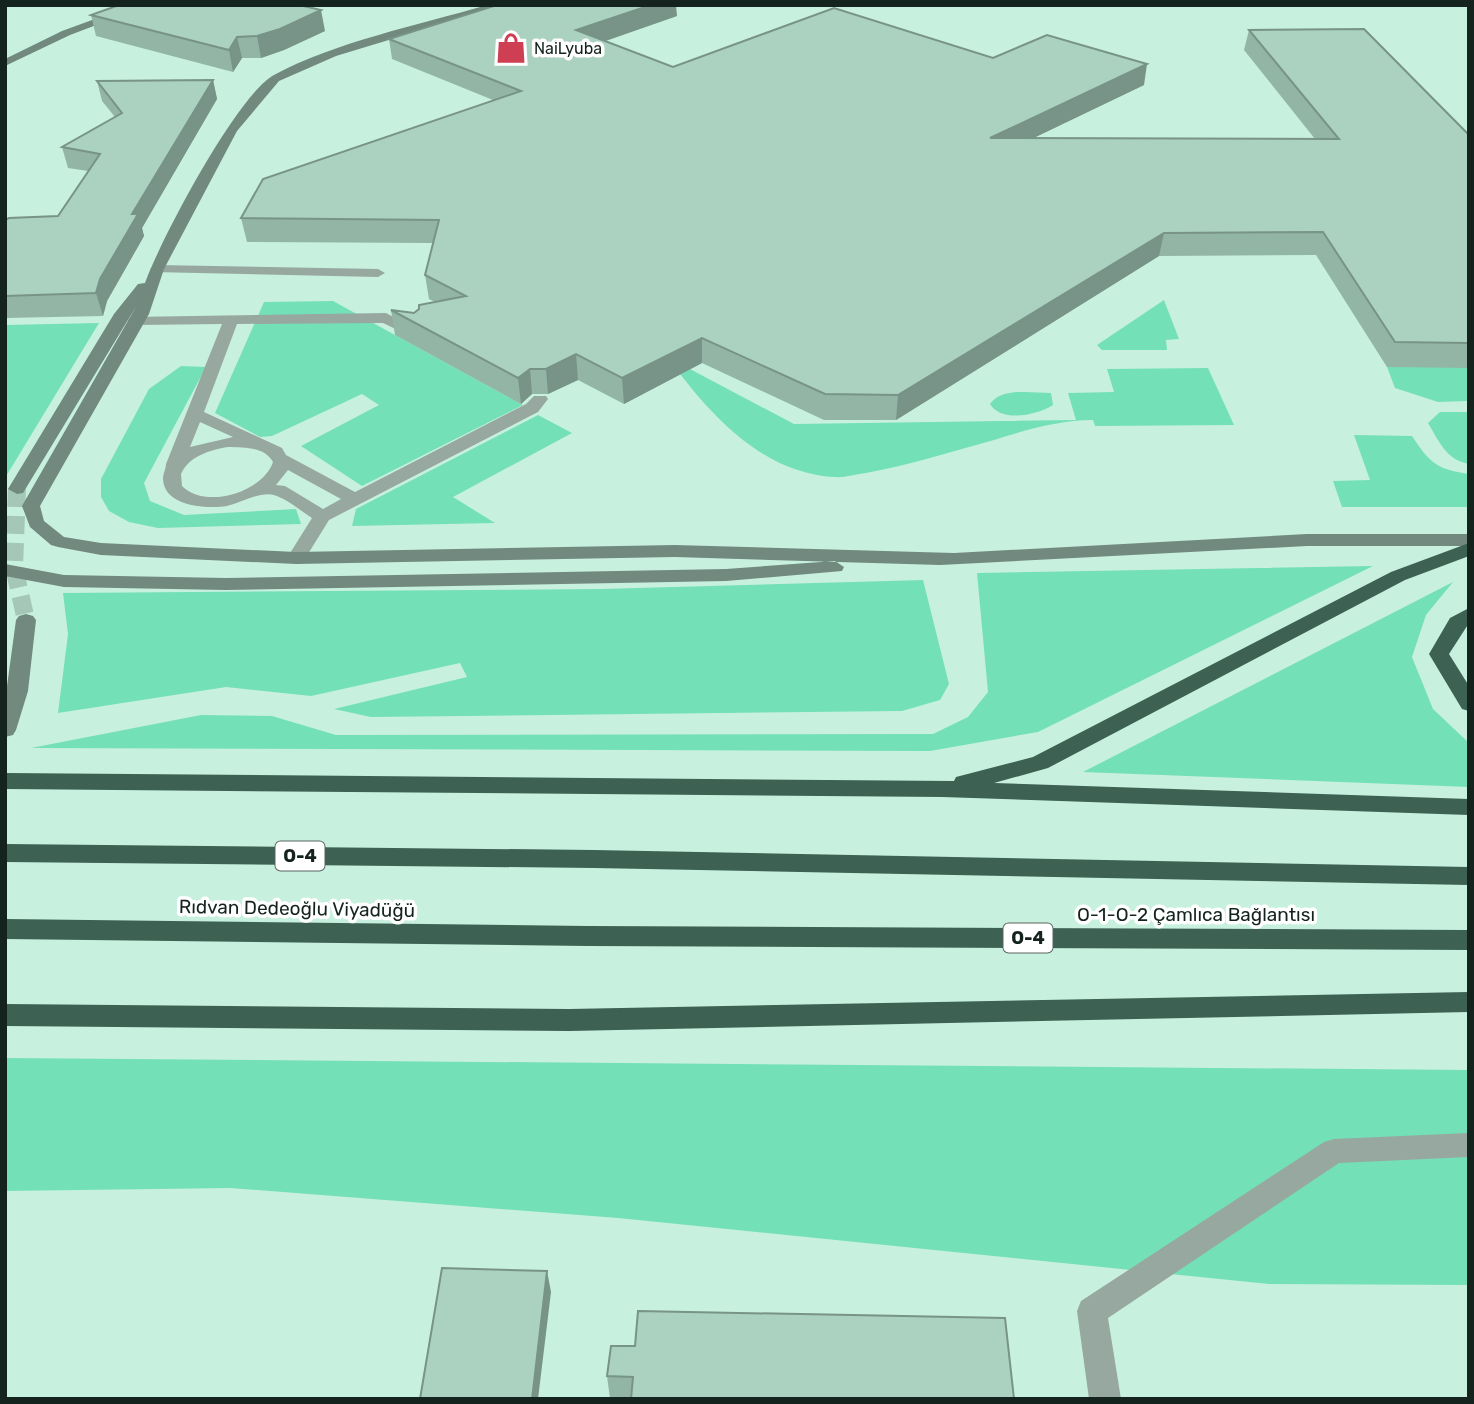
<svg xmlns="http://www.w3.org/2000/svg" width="1474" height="1404" font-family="Rubik,sans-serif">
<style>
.green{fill:#74e0b8}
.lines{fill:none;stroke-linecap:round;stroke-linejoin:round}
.secondary-tunnel{stroke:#a4c7b8;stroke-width:18;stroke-dasharray:18 9;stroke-linecap:butt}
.lane{fill:#97a8a0;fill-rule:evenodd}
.secondary{fill:#71897f;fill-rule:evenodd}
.highway{fill:#3d6153;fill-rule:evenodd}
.wall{fill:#93b5a6}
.shaded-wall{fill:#789387}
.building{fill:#abd2c1;stroke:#789387;stroke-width:2}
.labels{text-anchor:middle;stroke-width:7;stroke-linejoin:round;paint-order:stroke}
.far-poi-label{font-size:16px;fill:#14231d;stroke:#fff;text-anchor:start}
.shield{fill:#fff;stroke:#5a6561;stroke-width:2}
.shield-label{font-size:18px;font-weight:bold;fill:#14231d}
.street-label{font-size:19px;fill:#14231d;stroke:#fff}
</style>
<rect width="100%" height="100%" fill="#c8f0df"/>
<path class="green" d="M 1164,300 L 1179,339 L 1166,340 L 1167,350 L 1102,350 L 1097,345 Z
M 333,301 L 523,405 L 362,486 L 301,446 L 379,405 L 362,394 L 272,436 L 260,437 L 215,413 L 264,302 Z
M 99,323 L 5,478 L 5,325 Z
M 181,366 L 206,367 L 144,483 L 150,501 L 184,515 L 296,509 L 301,524 L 158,528 L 129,522 L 109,511 L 101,497 L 101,479 L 149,389 Z
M 1387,367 L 1469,367 L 1469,401 L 1438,402 L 1395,388 Z
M 688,368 L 794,424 L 1076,420 L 1068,393 L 1114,392 L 1107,369 L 1208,368 L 1234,425 L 1095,426 L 1093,420 C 1059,420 1026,430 994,440 C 951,452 909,465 866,473 C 856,474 844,478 834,477 C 766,473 716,421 677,370 Z
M 1051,393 L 1053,405 C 1038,415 1001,423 990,404 C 1002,387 1032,393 1051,393 Z
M 1440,412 L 1469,412 L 1469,464 C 1446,460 1439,441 1428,423 Z
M 538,415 L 572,433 L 453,497 L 495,523 L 352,526 L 356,509 Z
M 1354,435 L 1412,436 C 1430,463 1436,469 1469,474 L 1469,507 L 1342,507 L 1333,481 L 1370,480 Z
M 1373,566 L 1038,732 L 930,751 L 31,748 L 201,715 L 272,716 L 336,735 L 933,734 L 968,717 L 988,692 L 977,573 Z
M 923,580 L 949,684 L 940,700 L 902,711 L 371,717 L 334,709 L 467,677 L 460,663 L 311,696 L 226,687 L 58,713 L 68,634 L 63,593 L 601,589 Z
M 1453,582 L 1426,615 L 1412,657 L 1433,709 L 1469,743 L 1469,787 L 1083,772 Z
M 5,1058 L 1469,1070 L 1469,1285 L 1269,1284 L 618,1218 L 230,1188 L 5,1191 Z"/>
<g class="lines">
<path class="secondary-tunnel" d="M 17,489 L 14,567 L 26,620"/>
<path class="lane" d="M 157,265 L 378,269 L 385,273 L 378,277 L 152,272 L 150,269 Z
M 386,313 L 421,332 L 418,335 L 408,335 L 383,323 L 237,324 L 204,412 L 282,448 L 286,455 L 355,492 L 526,404 L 534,396 L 546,396 L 548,399 L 538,412 L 329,520 L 303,562 L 296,564 L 287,558 L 312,518 C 301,511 287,499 274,495 C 260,491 241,503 227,506 C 207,509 164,507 163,479 C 163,474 166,468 166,464 L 222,324 L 136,325 L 131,323 L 128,320 L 131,317 ZM 200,422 L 233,437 L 190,447 ZM 228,447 C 244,448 264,446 273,462 C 263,492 206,510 182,486 L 181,474 C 189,456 210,450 228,447 ZM 288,470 L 341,499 L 323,509 L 285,486 L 276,485 Z
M 1469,1133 L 1469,1157 L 1339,1163 L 1108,1318 L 1121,1399 L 1089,1399 L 1077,1311 L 1081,1301 L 1324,1142 L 1334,1139 Z"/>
<path class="secondary" d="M 133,5 L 149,5 L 70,35 L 5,66 L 5,59 L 62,31 Z
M 487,5 L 504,5 L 336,56 L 279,81 L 237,131 L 164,269 L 149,314 L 40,506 L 44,521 L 64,537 L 101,543 L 296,552 L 675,545 L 954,553 L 1307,534 L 1469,534 L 1469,546 L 1307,546 L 940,565 L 675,557 L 296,564 L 101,555 L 58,547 L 51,545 L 30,527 L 22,506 L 137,305 L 23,493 L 17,494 L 8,489 L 114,314 L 138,284 L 145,283 C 160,241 237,95 274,75 C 335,42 419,25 487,5 Z
M 835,561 L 844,567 L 842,571 L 726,581 L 226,590 L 64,587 L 5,576 L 5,564 L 64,575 L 226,578 L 726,569 Z
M 26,614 L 33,616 L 36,620 L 28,691 L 16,730 L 13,735 L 5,737 L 5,701 L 16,620 L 19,616 Z"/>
<path class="highway" d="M 1469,543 L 1469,556 L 1405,580 L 1048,768 L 994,783 L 1469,799 L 1469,815 L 942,797 L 5,789 L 5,773 L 954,781 L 956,777 L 1033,757 L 1391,572 Z
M 1469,608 L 1469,623 L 1449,654 L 1469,686 L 1469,711 L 1462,709 L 1429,654 L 1450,618 Z
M 5,844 L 594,850 L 1469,867 L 1469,885 L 594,868 L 5,862 Z
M 5,919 L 588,926 L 1469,930 L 1469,950 L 588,946 L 5,939 Z
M 1469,992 L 1469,1012 L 569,1031 L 5,1026 L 5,1004 L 569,1009 Z"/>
</g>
<path class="wall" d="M 91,15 L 325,31 L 284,50 L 261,58 L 242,58 L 233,72 L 96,36 Z
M 677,16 L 604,41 L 673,67 L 993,58 L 1144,85 L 1033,138 L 1315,139 L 1244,50 L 1249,30 L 1469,135 L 1469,368 L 1387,367 L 1316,255 L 1159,256 L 896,420 L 824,420 L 702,363 L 624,404 L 578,380 L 548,394 L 532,394 L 521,404 L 395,335 L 391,310 L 414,313 L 435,302 L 429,299 L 425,275 L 433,243 L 247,242 L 241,218 L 493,100 L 392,59 L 389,39 Z
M 213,80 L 217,99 L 142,228 L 144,236 L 107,301 L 103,316 L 5,318 L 5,220 L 58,216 L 88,171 L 68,168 L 62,147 L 115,117 L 102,101 L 97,81 Z
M 607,1376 L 1014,1399 L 610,1399 Z"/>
<path class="shaded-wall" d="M 651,5 L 676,5 L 677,16 L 577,51 L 576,30 Z
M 321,10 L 325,31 L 284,50 L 261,58 L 257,36 Z
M 237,37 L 242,58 L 233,72 L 229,50 Z
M 1147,64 L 1144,85 L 988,160 L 990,138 Z
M 213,80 L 217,99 L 142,228 L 144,236 L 107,301 L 103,316 L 96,293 L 100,279 L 132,214 Z
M 1164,233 L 1159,256 L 896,420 L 898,395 Z
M 702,338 L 702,363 L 624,404 L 622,378 Z
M 576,354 L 578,380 L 548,394 L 546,369 Z
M 530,369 L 532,394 L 521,404 L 518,378 Z
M 547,1271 L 551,1292 L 538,1399 L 532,1399 Z"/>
<path class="building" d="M 119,5 L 299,5 L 321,10 L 280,29 L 257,36 L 237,37 L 229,50 L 91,15 Z
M 497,5 L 651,5 L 576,30 L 673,67 L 834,8 L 993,58 L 1047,35 L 1147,64 L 990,138 L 1339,139 L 1249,30 L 1364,29 L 1469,135 L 1469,343 L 1395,342 L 1323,232 L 1164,233 L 898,395 L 825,394 L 702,338 L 622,378 L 576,354 L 546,369 L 530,369 L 518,378 L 391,310 L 414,313 L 419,309 L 419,305 L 466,296 L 425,275 L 439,220 L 241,218 L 263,179 L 521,91 L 389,39 Z
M 213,80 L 132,214 L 138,214 L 100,279 L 96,293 L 5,296 L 5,220 L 9,218 L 58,216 L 100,154 L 62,147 L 122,113 L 97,81 Z
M 442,1268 L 547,1271 L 532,1399 L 420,1399 Z
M 638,1311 L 1005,1318 L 1014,1399 L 631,1399 L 633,1377 L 607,1376 L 611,1346 L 635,1346 Z"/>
<defs>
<symbol id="shop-bare" viewBox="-9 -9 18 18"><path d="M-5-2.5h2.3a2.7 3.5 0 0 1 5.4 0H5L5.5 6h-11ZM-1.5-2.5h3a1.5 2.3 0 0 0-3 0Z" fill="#cf3f53" stroke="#fff" stroke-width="2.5" paint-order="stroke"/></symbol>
</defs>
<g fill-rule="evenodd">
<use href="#shop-bare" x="489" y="26" width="44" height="44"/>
</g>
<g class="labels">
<g class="far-poi-label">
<text x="534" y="54">NaiLyuba</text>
</g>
<g class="shield">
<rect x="275.5" y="841.5" width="49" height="29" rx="5"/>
<rect x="1003.5" y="923.5" width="49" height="29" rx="5"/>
</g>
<g class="shield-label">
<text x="300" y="862">O-4</text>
<text x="1028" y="944">O-4</text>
</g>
<g class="street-label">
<text transform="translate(297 908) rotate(1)" y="7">Rıdvan Dedeoğlu Viyadüğü</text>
<text x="1196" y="921">O-1-O-2 Çamlıca Bağlantısı</text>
</g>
</g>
<rect width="1474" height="1404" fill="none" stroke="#14231d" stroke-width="14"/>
</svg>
